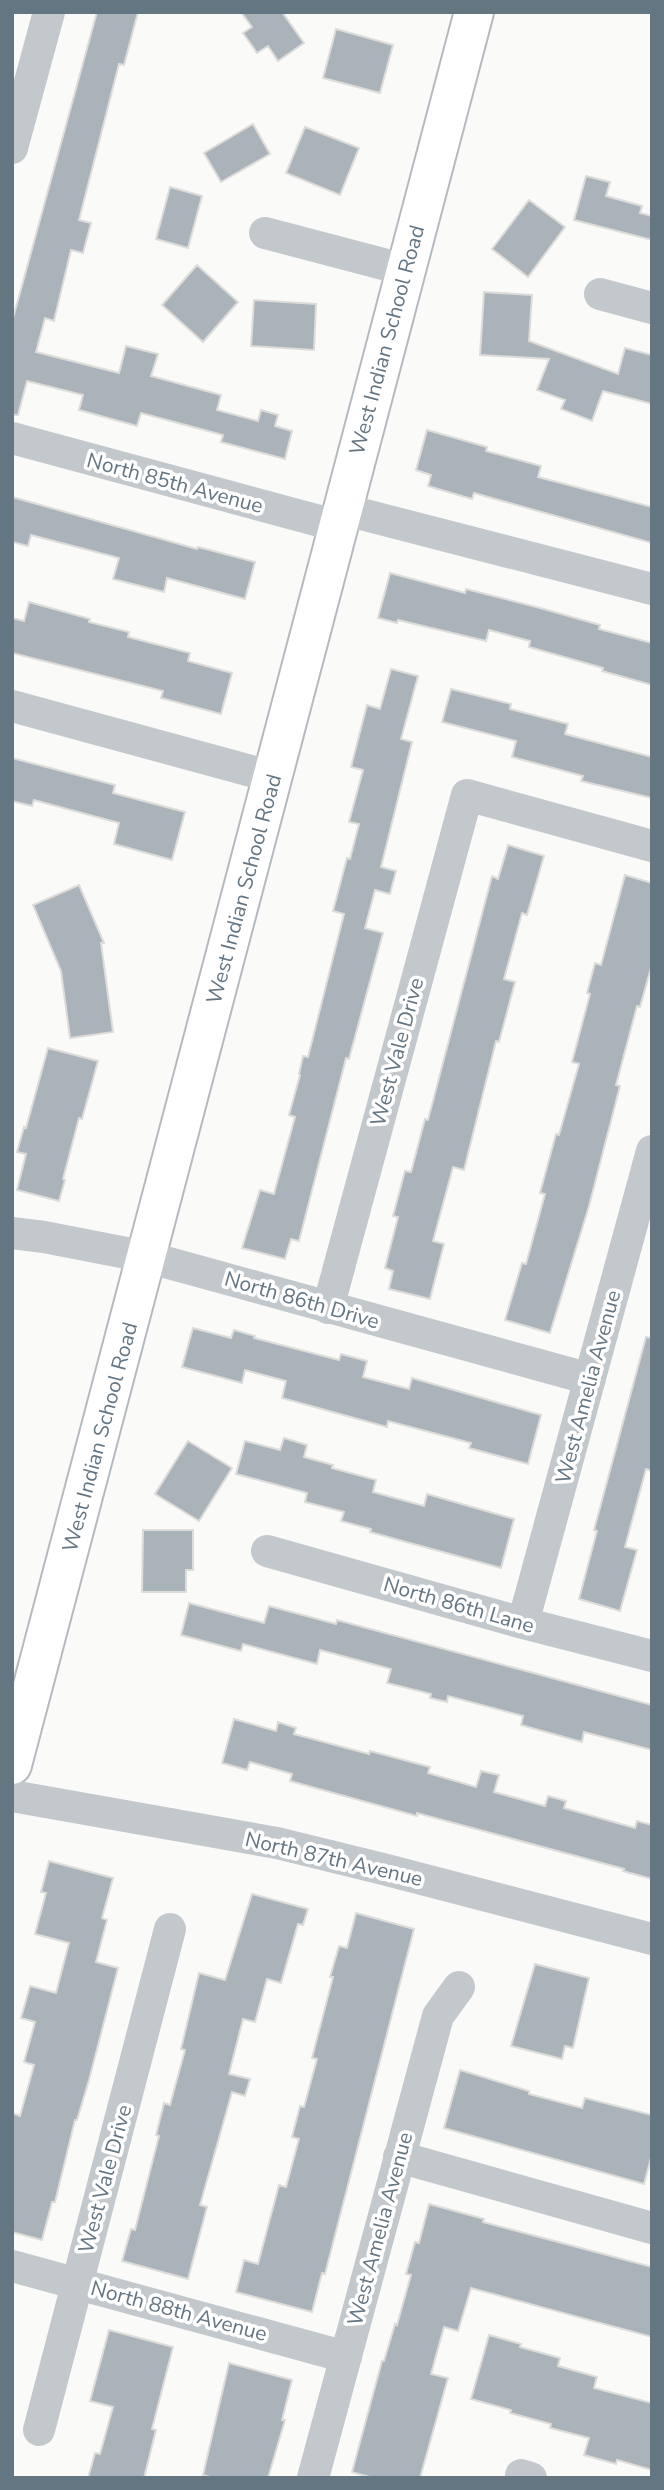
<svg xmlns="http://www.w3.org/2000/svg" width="664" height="2490" font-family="'Nunito Sans',sans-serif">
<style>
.building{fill:#aab3b9;stroke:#dcdcda;stroke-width:2}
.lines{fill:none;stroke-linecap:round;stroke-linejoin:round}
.major-casing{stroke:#b5babe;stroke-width:42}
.minor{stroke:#c3c8cc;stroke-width:32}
.major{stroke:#fff;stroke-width:38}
.labels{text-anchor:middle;stroke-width:7;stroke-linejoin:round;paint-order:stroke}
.street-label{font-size:21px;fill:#657683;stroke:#fff}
</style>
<rect width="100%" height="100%" fill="#fafaf8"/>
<path class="building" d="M 97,12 L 138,12 L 124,65 L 119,64 L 79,220 L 91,223 L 83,253 L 71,250 L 54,321 L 45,318 L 36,352 L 119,373 L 126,346 L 158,354 L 151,376 L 221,395 L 217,410 L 258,421 L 261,410 L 278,415 L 275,426 L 292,431 L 285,459 L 221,442 L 223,435 L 141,413 L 137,426 L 79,410 L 83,395 L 27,381 L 18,415 L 12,415 L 12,322 Z
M 241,12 L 282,12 L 304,43 L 278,61 L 268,46 L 257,53 L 243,33 L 252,27 Z
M 336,29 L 393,45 L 380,93 L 323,78 Z
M 253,124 L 270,154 L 221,182 L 204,153 Z
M 305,127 L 359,148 L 340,195 L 286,173 Z
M 586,176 L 610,182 L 606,196 L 642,206 L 640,213 L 652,216 L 652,240 L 574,220 Z
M 170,187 L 202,196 L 188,248 L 156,239 Z
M 529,200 L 565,227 L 528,277 L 492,249 Z
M 197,265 L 238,302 L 203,342 L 162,305 Z
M 484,292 L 532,295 L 529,341 L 618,374 L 625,348 L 652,355 L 652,404 L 603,391 L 592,421 L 561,409 L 565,400 L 537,390 L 549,359 L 480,355 Z
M 254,300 L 316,304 L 314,350 L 251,346 Z
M 427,430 L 487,447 L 486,451 L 541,466 L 538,477 L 652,507 L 652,543 L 474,493 L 472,499 L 428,486 L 431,475 L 416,470 Z
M 12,497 L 197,549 L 198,547 L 255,562 L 245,599 L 167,578 L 164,592 L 113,579 L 119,558 L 31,535 L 28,546 L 12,542 Z
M 390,573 L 465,593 L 466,589 L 540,608 L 600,625 L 599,629 L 652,643 L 652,685 L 602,671 L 603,668 L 529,647 L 530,641 L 489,630 L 486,641 L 398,620 L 397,623 L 378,618 Z
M 29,602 L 90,619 L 89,622 L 129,632 L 128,637 L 190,653 L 188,661 L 232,673 L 221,714 L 161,698 L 163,691 L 12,653 L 12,618 L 24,621 Z
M 391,669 L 418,676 L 401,739 L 412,742 L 381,867 L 396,871 L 390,894 L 375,890 L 365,928 L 383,933 L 349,1059 L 346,1058 L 299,1241 L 291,1239 L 285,1259 L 242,1248 L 260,1190 L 274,1194 L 295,1117 L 289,1115 L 300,1075 L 299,1074 L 303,1056 L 308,1057 L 344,914 L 333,911 L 347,858 L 350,859 L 359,824 L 349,822 L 363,770 L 351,767 L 367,705 L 380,709 Z
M 451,689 L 511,704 L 510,709 L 568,724 L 565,734 L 652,757 L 652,798 L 581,781 L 583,776 L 512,757 L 516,741 L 442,722 Z
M 12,758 L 115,785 L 113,793 L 185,812 L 172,860 L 114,844 L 119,823 L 34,800 L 32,806 L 12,801 Z
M 508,845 L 544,856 L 527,915 L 522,913 L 504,979 L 515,982 L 499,1042 L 496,1041 L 464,1170 L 453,1167 L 433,1241 L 444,1244 L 430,1299 L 389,1289 L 393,1271 L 385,1268 L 398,1217 L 393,1216 L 405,1171 L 411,1172 L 425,1119 L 428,1120 L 492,876 L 498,879 Z
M 625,875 L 652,883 L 652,964 L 640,1007 L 637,1006 L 616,1085 L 620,1086 L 589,1206 L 550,1333 L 505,1320 L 522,1263 L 526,1264 L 545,1194 L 540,1193 L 556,1134 L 559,1135 L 579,1064 L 572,1062 L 590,994 L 587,993 L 595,963 L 601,965 Z
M 79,885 L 104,943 L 101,943 L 113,1032 L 70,1038 L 61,971 L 33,905 Z
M 48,1048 L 98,1061 L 82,1119 L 79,1118 L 63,1179 L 65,1180 L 59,1201 L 17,1190 L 26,1154 L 17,1152 L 24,1127 L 26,1128 Z
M 193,1328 L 231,1338 L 234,1330 L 255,1336 L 254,1338 L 339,1360 L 341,1354 L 367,1361 L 363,1377 L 409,1389 L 412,1378 L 541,1415 L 528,1464 L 469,1448 L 471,1443 L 388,1421 L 387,1427 L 282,1398 L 286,1381 L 245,1370 L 242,1383 L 182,1367 Z
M 646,1337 L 652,1338 L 652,1471 L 646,1469 L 625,1547 L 637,1550 L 620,1611 L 579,1599 L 597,1531 L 594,1530 Z
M 284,1438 L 307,1445 L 304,1457 L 333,1465 L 332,1468 L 376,1480 L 373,1492 L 424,1506 L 427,1494 L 514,1519 L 501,1568 L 370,1532 L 371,1529 L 341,1521 L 344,1512 L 305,1502 L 307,1493 L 236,1474 L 245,1441 L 280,1450 Z
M 188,1441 L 232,1468 L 199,1521 L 155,1494 Z
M 143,1530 L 193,1530 L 193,1570 L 186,1570 L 186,1592 L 142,1592 Z
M 189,1603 L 264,1623 L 269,1606 L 336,1624 L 337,1620 L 652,1705 L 652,1750 L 584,1732 L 582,1742 L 521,1725 L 523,1716 L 448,1696 L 447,1702 L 430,1698 L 431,1694 L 387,1683 L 391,1669 L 320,1650 L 317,1664 L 243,1644 L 241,1651 L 181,1635 Z
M 234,1719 L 276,1731 L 278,1722 L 296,1728 L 294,1734 L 369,1754 L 370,1751 L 430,1767 L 428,1773 L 476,1787 L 481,1771 L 499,1775 L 494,1792 L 545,1806 L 548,1796 L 566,1801 L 564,1808 L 635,1828 L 637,1821 L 652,1825 L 652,1879 L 623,1871 L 624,1869 L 417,1813 L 417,1816 L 290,1781 L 292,1774 L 250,1762 L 247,1770 L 222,1763 Z
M 49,1861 L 113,1878 L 102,1918 L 107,1920 L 96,1962 L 118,1968 L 89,2080 L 77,2120 L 75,2120 L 55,2202 L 52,2202 L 42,2240 L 12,2232 L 12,2113 L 20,2116 L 34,2065 L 24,2062 L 35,2022 L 21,2018 L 30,1986 L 56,1993 L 69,1943 L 35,1934 L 46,1893 L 41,1892 Z
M 252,1894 L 308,1909 L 303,1925 L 298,1924 L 281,1983 L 267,1979 L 255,2022 L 243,2019 L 229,2074 L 250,2079 L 245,2096 L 232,2092 L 200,2205 L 207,2207 L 188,2279 L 122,2261 L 131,2229 L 135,2230 L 159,2136 L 156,2135 L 164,2103 L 170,2105 L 185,2050 L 181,2049 L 199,1973 L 225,1980 Z
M 356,1913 L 414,1929 L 325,2274 L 322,2273 L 312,2312 L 236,2292 L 244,2260 L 258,2264 L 279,2185 L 286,2187 L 299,2139 L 292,2137 L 300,2106 L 304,2107 L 317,2059 L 312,2058 L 333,1977 L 330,1977 L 339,1946 L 347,1948 Z
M 535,1964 L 589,1978 L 573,2048 L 565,2046 L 562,2059 L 511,2046 Z
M 460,2070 L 529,2091 L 529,2094 L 582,2108 L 585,2098 L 652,2115 L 652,2154 L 644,2184 L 444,2128 Z
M 429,2204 L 484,2219 L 483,2222 L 652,2267 L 652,2337 L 471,2288 L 458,2331 L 444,2327 L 431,2374 L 448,2378 L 420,2478 L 373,2478 L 352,2472 L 382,2361 L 384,2361 L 395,2324 L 397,2325 L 411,2275 L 406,2274 L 415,2242 L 419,2243 Z
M 109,2330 L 173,2347 L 152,2429 L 156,2430 L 144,2478 L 88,2478 L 95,2453 L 100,2454 L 113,2407 L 90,2401 Z
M 489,2335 L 521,2344 L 520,2347 L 560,2358 L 558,2366 L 597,2377 L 594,2388 L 652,2403 L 652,2470 L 617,2460 L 616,2464 L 584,2455 L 589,2438 L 550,2428 L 551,2424 L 510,2413 L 511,2410 L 471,2399 Z
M 229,2363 L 292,2380 L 282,2420 L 285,2420 L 268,2478 L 213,2478 L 203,2475 Z"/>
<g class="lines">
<defs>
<path id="major" d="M 12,1765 L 474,12"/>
</defs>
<use href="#major" class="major-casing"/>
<path class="minor" d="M 12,148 L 49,12
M 265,233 L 406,270
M 600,294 L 652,308
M 12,438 L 338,526
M 342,509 L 652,589
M 12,706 L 273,777
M 12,1233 L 44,1237 L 147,1257 L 590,1379
M 328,1308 L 467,795 L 652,846
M 267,1551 L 523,1623 L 652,1656
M 523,1623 L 652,1151
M 12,1796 L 277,1843 L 383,1869 L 652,1939
M 399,2157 L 652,2228
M 12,2266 L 346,2357
M 39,2430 L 170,1929
M 521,2475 L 531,2478
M 313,2478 L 438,2016 L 459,1987"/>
<use href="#major" class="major"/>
</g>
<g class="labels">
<g class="street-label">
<text transform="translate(387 340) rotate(-75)" y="7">West Indian School Road</text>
<text transform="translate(175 483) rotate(15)" y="7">North 85th Avenue</text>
<text transform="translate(244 889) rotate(-75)" y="7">West Indian School Road</text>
<text transform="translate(397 1052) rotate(-75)" y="7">West Vale Drive</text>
<text transform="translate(302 1300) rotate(16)" y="7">North 86th Drive</text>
<text transform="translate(588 1387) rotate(-75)" y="7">West Amelia Avenue</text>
<text transform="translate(100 1437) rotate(-75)" y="7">West Indian School Road</text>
<text transform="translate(459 1605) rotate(16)" y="7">North 86th Lane</text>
<text transform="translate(334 1859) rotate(13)" y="7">North 87th Avenue</text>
<text transform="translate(105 2179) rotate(-75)" y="7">West Vale Drive</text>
<text transform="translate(380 2229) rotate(-75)" y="7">West Amelia Avenue</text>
<text transform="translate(179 2311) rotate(15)" y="7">North 88th Avenue</text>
</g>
</g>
<rect width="664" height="2490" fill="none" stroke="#657683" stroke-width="28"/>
</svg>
